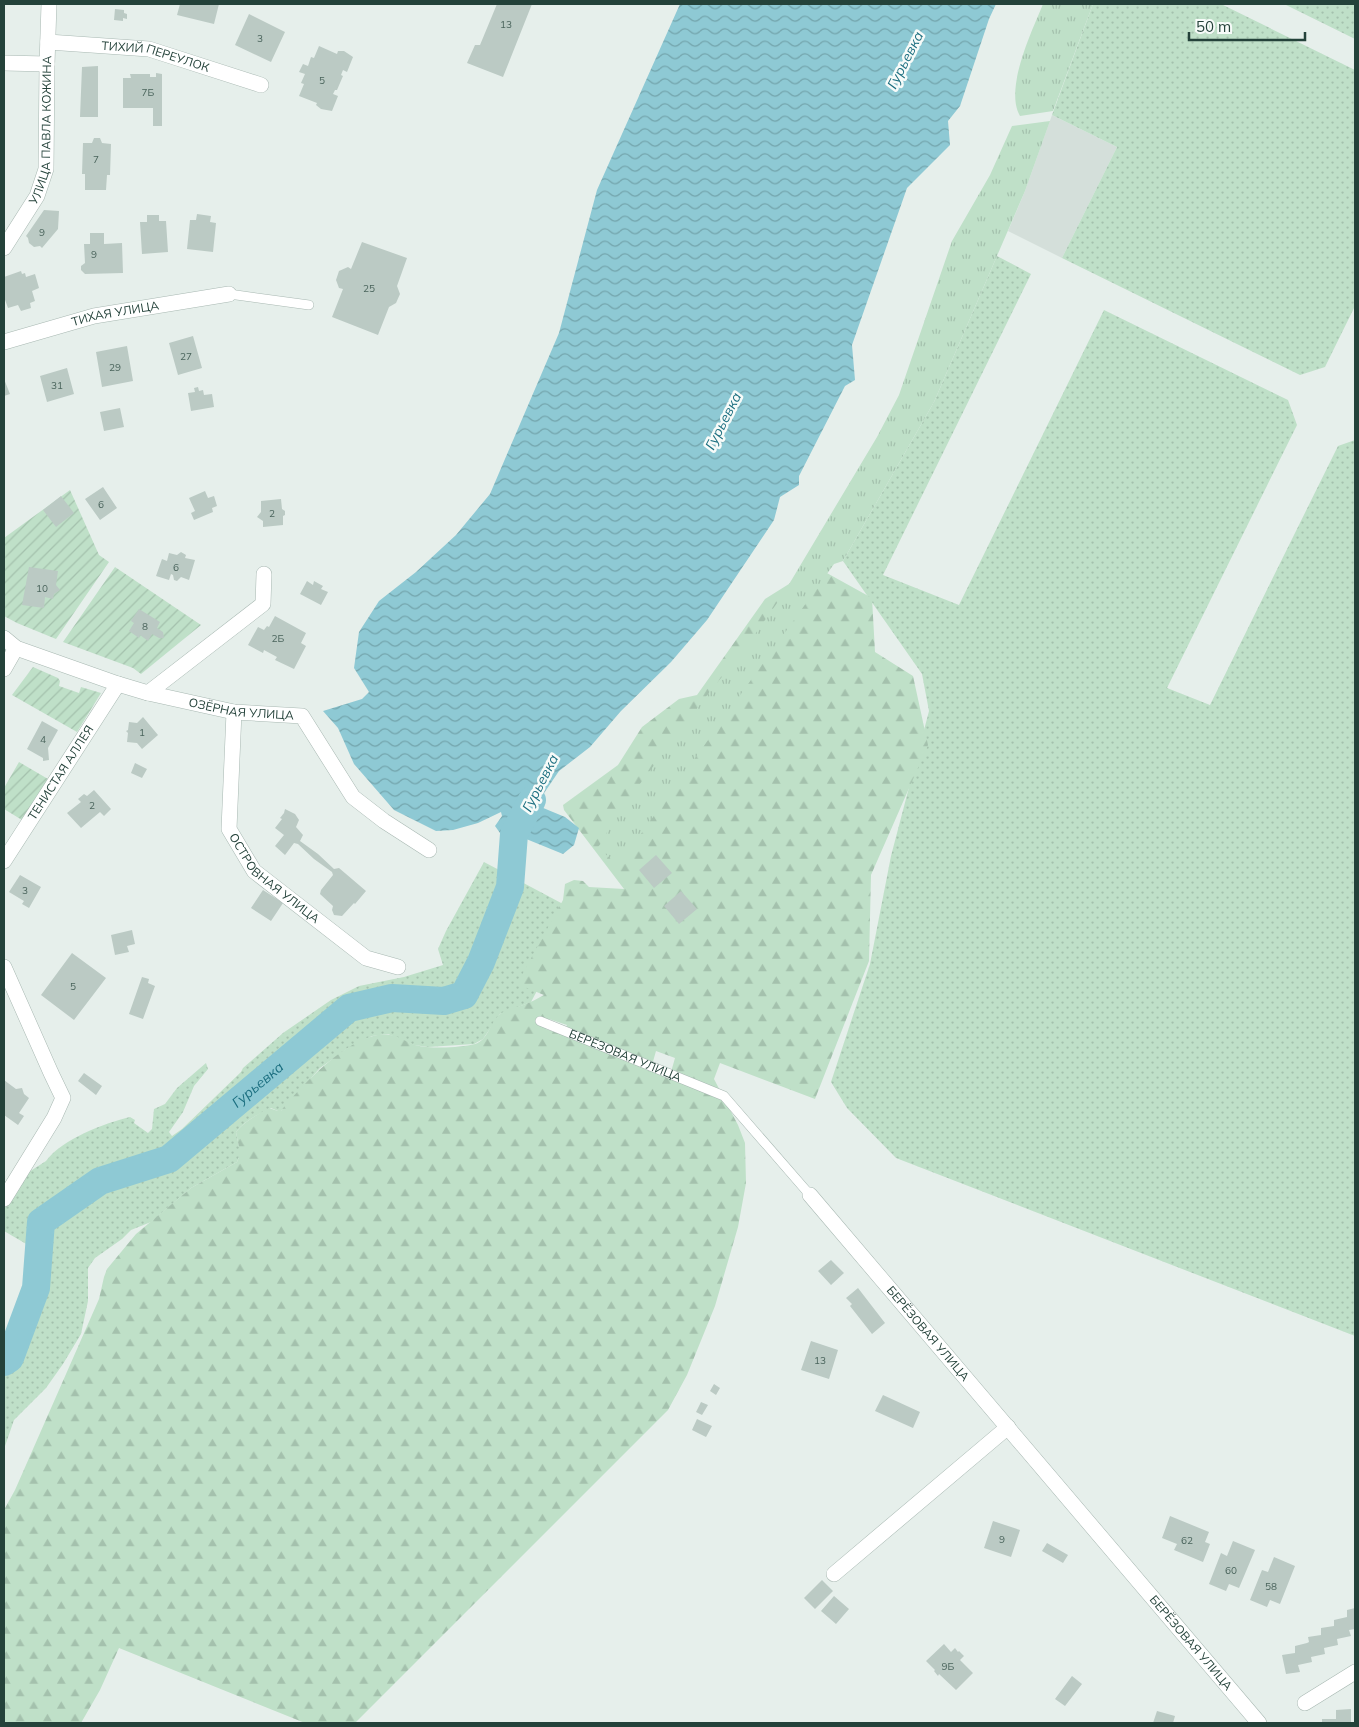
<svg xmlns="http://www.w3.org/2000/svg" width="1359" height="1727" font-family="Mulish,sans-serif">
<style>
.built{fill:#d4dfda}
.grass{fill:url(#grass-dots)}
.forest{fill:url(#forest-firs);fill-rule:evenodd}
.park{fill:url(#park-tufts)}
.garden{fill:url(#garden-furrows)}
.water{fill:url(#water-waves)}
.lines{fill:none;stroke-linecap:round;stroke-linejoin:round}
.river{stroke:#8ec9d4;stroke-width:28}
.building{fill:#bbcac4}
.service-casing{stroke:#a8b8b2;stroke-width:10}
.minor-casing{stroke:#a8b8b2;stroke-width:16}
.tertiary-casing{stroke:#a8b8b2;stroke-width:16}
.service{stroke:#fff;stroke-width:9}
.minor{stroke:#fff;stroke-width:15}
.tertiary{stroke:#fff;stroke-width:15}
.labels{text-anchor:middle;stroke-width:5;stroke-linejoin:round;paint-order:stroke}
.number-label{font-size:10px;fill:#4a645c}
.street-label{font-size:12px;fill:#24423a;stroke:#f7fbf9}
.water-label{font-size:14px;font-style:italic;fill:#1c6f80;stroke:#f7fbf9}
</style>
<defs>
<pattern id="grass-dots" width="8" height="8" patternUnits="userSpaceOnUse" patternTransform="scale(1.25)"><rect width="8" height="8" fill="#bfe0c8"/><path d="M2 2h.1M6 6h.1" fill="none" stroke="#a4c1ad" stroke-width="1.8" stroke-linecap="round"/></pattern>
<pattern id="forest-firs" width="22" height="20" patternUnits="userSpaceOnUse" patternTransform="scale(1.25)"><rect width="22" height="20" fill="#bfe0c8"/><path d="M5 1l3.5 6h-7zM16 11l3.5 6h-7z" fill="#a4c1ad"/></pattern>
<pattern id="park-tufts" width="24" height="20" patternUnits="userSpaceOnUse" patternTransform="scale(1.25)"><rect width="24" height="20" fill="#bfe0c8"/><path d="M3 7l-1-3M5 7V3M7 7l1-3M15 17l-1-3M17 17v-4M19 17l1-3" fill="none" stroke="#a4c1ad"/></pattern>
<pattern id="garden-furrows" width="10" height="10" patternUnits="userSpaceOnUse" patternTransform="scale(1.25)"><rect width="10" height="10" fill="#bfe0c8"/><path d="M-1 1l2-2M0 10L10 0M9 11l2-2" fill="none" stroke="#a4c1ad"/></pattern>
<pattern id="water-waves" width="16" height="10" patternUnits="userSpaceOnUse" patternTransform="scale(1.25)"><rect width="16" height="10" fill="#8ec9d4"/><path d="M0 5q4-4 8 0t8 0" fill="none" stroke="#74a5ad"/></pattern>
</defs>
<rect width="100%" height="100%" fill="#e6efeb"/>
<path class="built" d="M 1052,115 L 1117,147 L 1062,258 L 1008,231 L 1025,191 Z"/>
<path class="grass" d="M 1093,4 L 1221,4 L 1355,70 L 1355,306 L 1325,367 L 1300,375 L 1062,258 L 1117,147 L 1052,115 Z
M 1284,4 L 1355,4 L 1355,39 Z
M 997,256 L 1031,274 L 883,575 L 959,605 L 1104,310 L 1288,400 L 1297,425 L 1167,688 L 1210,705 L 1338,446 L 1355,440 L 1355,1336 L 896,1158 L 847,1108 L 831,1082 L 870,964 L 891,856 L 929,711 L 922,674 L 843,561 L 934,402 Z
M 484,862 L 563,904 L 540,985 L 531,1002 L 500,1014 L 483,1039 L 474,1044 L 428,1047 L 414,1045 L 388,1034 L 372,1036 L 348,1048 L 320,1068 L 281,1111 L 278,1111 L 271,1108 C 259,1114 245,1120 236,1132 L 239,1147 L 239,1157 L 237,1162 L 191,1188 L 151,1222 L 131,1230 L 122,1239 L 95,1258 L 88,1268 L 88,1301 L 81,1334 L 63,1364 L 46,1388 L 14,1420 L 4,1449 L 4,1340 C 24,1313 25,1277 28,1245 L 4,1231 L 4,1188 L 46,1161 C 62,1139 105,1123 130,1117 L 135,1120 L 134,1123 L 148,1133 L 152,1129 L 154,1109 L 165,1104 L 177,1088 L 206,1063 L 208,1069 L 194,1086 L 183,1112 L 169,1132 L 172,1136 L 182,1129 L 241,1072 L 243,1068 L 283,1033 L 331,1000 L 359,986 L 404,977 L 443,965 L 438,949 L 446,931 Z"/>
<path class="forest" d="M 816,567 L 872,598 L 875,652 L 913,676 L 928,745 L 871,875 L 869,961 L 815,1099 L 720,1063 L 714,1079 L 738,1125 L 745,1143 L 746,1183 L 738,1227 L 715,1306 L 687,1375 L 668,1410 L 355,1723 L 305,1723 L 119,1648 L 100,1690 L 81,1723 L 4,1723 L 4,1510 L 15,1490 L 99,1299 L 104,1277 L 107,1269 L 136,1234 L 191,1188 L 237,1162 L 239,1157 L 239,1147 L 236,1132 C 245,1121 257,1115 269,1108 L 278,1111 L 281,1111 C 302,1085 354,1029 390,1035 C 399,1036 406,1042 415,1045 C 430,1049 460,1048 475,1044 C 488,1040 490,1023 499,1015 C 506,1009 515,1008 523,1005 C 531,1002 537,999 544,995 L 517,984 L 563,900 L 565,884 L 574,880 L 583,881 L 589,887 L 624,889 L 564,810 L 563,805 L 618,765 L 642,727 L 679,699 L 697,695 L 765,599 ZM 549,1019 L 567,1025 L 563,1035 L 546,1029 ZM 656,1051 L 675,1058 L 671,1072 L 652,1065 Z"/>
<path class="park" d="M 1043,4 L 1093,4 L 1053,111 L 1020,116 C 1004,89 1032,31 1043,4 Z
M 1050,121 L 1025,191 L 934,402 L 843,561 L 834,564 L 618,866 L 598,847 L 606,837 L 608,826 L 711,690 L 741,654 L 782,596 L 877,437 L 899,395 L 952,241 L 990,175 L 1012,126 Z"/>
<path class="garden" d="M 70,490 L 99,555 L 109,562 L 56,639 L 17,623 L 4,616 L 4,538 Z
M 115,567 L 201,625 L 141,674 L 133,668 L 63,642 Z
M 33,667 L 58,678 L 60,681 L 59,686 L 79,693 L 81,687 L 101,693 L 77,732 L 12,695 Z
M 19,762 L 48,779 L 22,820 L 4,809 L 4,788 Z"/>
<path class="water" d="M 680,4 L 996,4 L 989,19 L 960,106 L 948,121 L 950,145 L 907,188 L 852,345 L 855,380 L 845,386 L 799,476 L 799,485 L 780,497 L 774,520 L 707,620 L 671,662 L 621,711 L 590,747 L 559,771 L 536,805 L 565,817 L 579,828 L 574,845 L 563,854 L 514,834 L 500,833 L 495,826 L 502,816 L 501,812 L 478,823 L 453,830 L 436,831 L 394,810 L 354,764 L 338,728 L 323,711 L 362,699 L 369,692 L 354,668 L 359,632 L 379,601 L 416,572 L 456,535 L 490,494 L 559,333 L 597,190 Z"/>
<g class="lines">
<path class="river" id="s1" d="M 4,1362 L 10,1358 L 36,1288 L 41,1222 L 100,1181 L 169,1159 L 349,1008 L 392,998 L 444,1001 L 464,995 L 481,962 L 510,887 L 514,834 L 532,800"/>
</g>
<path class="building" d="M 180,4 L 219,4 L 214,24 L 177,15 Z
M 497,4 L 532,4 L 503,77 L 467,63 L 475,45 L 480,45 Z
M 115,9 L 124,10 L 124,13 L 127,14 L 127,19 L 123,18 L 123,21 L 114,20 Z
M 249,14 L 285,32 L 271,62 L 235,45 Z
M 319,46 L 337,54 L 338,51 L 344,51 L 353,57 L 347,72 L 343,70 L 341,75 L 343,76 L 337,90 L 335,90 L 333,94 L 338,96 L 332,111 L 321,109 L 316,105 L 317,103 L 299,96 L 304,84 L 301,83 L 305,74 L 299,72 L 303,64 L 308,66 L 311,57 L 314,58 Z
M 98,66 L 98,117 L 80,117 L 82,67 Z
M 156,73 L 162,74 L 162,126 L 153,126 L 153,108 L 123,108 L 123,78 L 131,78 L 130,74 L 150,74 L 150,77 L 156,77 Z
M 94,138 L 100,138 L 102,143 L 111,144 L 110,175 L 107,175 L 106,190 L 85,190 L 85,174 L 82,174 L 83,143 L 92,143 Z
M 44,210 L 59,211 L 58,229 L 42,248 L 40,246 L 34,247 L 29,243 L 28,238 L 26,236 Z
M 197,214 L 211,216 L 210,222 L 216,223 L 213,252 L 187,249 L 190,220 L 196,220 Z
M 147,215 L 159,215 L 159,221 L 166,221 L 168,252 L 142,254 L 140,222 L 147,222 Z
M 90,233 L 104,233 L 104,244 L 122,243 L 123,273 L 85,274 L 81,270 L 81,266 L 85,263 L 84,244 L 90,244 Z
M 362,242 L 407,258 L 397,286 L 400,294 L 396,303 L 389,307 L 378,335 L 332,317 L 343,289 L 339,288 L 336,280 L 339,271 L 348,267 L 351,269 Z
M 21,271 L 22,274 L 25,273 L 26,277 L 35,274 L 39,288 L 32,291 L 35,301 L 30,303 L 31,308 L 21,311 L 18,305 L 8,308 L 4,297 L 4,277 Z
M 193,336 L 202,368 L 178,375 L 169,343 Z
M 127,346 L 133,381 L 102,387 L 96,352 Z
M 67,368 L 74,394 L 47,402 L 40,376 Z
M 4,379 L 10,394 L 4,396 Z
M 198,387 L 199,391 L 203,390 L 204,395 L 212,394 L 214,407 L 191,411 L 188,393 L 195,392 L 194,388 Z
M 120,408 L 124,427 L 104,431 L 100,412 Z
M 103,487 L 117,508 L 100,520 L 85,499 Z
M 205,491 L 208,498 L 214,496 L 217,506 L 212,508 L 213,512 L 194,520 L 191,513 L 195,511 L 189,498 Z
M 61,496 L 74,513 L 56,527 L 43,510 Z
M 281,499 L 282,509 L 285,511 L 285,515 L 283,516 L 283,525 L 263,527 L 263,521 L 257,517 L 261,512 L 261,501 Z
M 181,552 L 186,555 L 185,558 L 195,560 L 189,580 L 181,577 L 177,581 L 174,580 L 173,575 L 171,574 L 169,580 L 156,576 L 162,559 L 167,561 L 169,553 L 177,555 Z
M 29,567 L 58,571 L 56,585 L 60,590 L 54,594 L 53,599 L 45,597 L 44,608 L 22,605 Z
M 307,581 L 313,585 L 314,581 L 323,586 L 321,589 L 328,592 L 321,605 L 300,594 Z
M 139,609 L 160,622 L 157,628 L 163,632 L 164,638 L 159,638 L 152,634 L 148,641 L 140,635 L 139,638 L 129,631 L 134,623 L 131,621 Z
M 275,616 L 306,633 L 301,643 L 306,646 L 294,669 L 275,660 L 277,657 L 264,650 L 263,653 L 248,645 L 258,627 L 264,630 L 267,626 L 269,627 Z
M 143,717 L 158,735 L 142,749 L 137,743 L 127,742 L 128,733 L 126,731 L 128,730 L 129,722 L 137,723 Z
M 42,721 L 58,730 L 48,748 L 49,760 L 43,761 L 43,758 L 27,749 Z
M 135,763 L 147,769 L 142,778 L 131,773 Z
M 94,790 L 111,809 L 104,816 L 100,812 L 81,828 L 67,813 L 81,802 L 78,799 L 84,794 L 87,796 Z
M 285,809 L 295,814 L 299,820 L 296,827 L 303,835 L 300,841 L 318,854 L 334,869 L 339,868 L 366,891 L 355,904 L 354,903 L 342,916 L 334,915 L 332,910 L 333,906 L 320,894 L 321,890 L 333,875 L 332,872 L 314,859 L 298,844 L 294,843 L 285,855 L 275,846 L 284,835 L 275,828 L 282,819 L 280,818 L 284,813 Z
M 656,855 L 672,873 L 654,888 L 639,870 Z
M 20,875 L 41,887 L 29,908 L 22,904 L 24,901 L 9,892 Z
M 263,890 L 283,903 L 271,921 L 251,908 Z
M 681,891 L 697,909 L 679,924 L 664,906 Z
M 132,930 L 135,944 L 127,946 L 129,952 L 115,955 L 111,935 Z
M 72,953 L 106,978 L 74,1020 L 41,995 Z
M 142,977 L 149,979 L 148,983 L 155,986 L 143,1019 L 129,1014 Z
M 84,1073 L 102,1086 L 96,1095 L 78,1081 Z
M 4,1080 L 16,1089 L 22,1088 L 24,1094 L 29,1098 L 19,1113 L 24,1116 L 18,1125 L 4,1115 Z
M 831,1260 L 844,1273 L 831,1285 L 818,1271 Z
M 858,1288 L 885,1323 L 872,1334 L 850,1306 L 852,1304 L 846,1298 Z
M 811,1341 L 838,1350 L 829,1379 L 801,1370 Z
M 714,1384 L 720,1388 L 716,1395 L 710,1391 Z
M 883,1395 L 920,1412 L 913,1428 L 875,1411 Z
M 701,1402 L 708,1405 L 702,1415 L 696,1412 Z
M 697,1419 L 712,1426 L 706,1437 L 692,1430 Z
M 1170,1516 L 1209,1532 L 1205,1542 L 1210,1544 L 1203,1562 L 1174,1550 L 1177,1544 L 1162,1538 Z
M 993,1521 L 1020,1530 L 1011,1557 L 984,1548 Z
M 1233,1541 L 1255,1550 L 1239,1588 L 1229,1584 L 1226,1591 L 1209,1584 L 1221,1553 L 1227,1556 Z
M 1047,1543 L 1068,1555 L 1063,1563 L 1042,1551 Z
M 1274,1557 L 1295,1566 L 1280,1604 L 1270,1600 L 1267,1607 L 1250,1600 L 1262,1570 L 1268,1572 Z
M 822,1580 L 833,1591 L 815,1609 L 804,1598 Z
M 834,1596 L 849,1609 L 836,1624 L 821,1611 Z
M 1355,1608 L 1355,1629 L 1349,1630 L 1351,1636 L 1337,1639 L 1338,1645 L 1324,1648 L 1325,1654 L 1311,1657 L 1312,1662 L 1298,1665 L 1300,1672 L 1286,1674 L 1282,1655 L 1295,1653 L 1295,1646 L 1307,1643 L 1309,1642 L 1308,1637 L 1321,1635 L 1321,1628 L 1334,1626 L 1334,1620 L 1347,1617 L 1347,1610 Z
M 944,1644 L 951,1652 L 955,1648 L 958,1652 L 959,1651 L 964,1656 L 960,1660 L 973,1673 L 956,1690 L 939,1674 L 938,1676 L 934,1671 L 935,1670 L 926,1661 Z
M 1072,1676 L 1082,1684 L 1065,1706 L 1055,1699 Z
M 1351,1709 L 1351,1723 L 1322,1723 L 1322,1719 L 1336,1719 L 1336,1710 Z
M 1157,1711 L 1175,1716 L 1173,1723 L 1153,1723 Z"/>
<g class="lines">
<defs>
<g id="service">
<path d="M 229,294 L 309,305"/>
<path id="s2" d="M 540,1021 L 724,1096 L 810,1195"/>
</g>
<g id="minor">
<path id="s3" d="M 48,42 L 149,49 L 261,85"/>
<path d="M 4,63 L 47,64"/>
<path id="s4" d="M 4,342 L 94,316 L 229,294"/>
<path d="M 4,669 L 16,648"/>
<path d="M 148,693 L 263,604 L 264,574"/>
<path id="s5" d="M 234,712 L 229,829 L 254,871 L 366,958 L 398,967"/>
<path id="s6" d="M 4,861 L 118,684"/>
<path d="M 4,967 L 51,1073 L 63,1098 L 54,1118 L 4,1199"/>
<path id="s7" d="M 810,1195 L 1259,1723"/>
<path d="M 834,1574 L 1008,1427"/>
<path d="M 1305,1703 L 1355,1672"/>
</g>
<g id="tertiary">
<path id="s8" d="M 4,248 L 37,196 L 46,169 L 47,64 L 49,4"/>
<path id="s9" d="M 4,638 L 16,648 L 118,684 L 148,693 L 234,712 L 302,716 L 353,797 L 384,821 L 429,850"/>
</g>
</defs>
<use href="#service" class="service-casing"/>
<use href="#minor" class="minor-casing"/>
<use href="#tertiary" class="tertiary-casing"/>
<use href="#service" class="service"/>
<use href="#minor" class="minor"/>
<use href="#tertiary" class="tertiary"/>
</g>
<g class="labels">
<g class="number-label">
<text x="506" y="28">13</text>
<text x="260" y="42">3</text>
<text x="322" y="84">5</text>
<text x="148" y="96">7Б</text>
<text x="96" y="163">7</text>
<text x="42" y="236">9</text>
<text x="94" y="258">9</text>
<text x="369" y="292">25</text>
<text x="186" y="360">27</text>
<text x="115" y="371">29</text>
<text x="57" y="389">31</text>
<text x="101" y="508">6</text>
<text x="272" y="517">2</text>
<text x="176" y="571">6</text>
<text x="42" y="592">10</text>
<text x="145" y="630">8</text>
<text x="278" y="642">2Б</text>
<text x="142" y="736">1</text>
<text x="43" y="743">4</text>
<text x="92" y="809">2</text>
<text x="25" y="894">3</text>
<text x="73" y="990">5</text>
<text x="820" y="1364">13</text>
<text x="1002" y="1543">9</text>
<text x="1187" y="1544">62</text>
<text x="1231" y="1574">60</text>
<text x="1271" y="1590">58</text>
<text x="948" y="1670">9Б</text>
</g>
<g class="street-label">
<text dy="4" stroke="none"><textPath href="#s3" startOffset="109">ТИХИЙ ПЕРЕУЛОК</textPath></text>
<text dy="4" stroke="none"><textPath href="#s8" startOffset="128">УЛИЦА ПАВЛА КОЖИНА</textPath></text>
<text dy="4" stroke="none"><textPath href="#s4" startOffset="115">ТИХАЯ УЛИЦА</textPath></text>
<text dy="4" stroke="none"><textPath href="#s9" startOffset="250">ОЗЁРНАЯ УЛИЦА</textPath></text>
<text dy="4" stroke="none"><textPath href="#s6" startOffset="105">ТЕНИСТАЯ АЛЛЕЯ</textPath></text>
<text dy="4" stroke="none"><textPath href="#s5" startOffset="185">ОСТРОВНАЯ УЛИЦА</textPath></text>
<text dy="4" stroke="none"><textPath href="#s2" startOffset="92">БЕРЁЗОВАЯ УЛИЦА</textPath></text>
<text dy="4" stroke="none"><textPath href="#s7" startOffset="182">БЕРЁЗОВАЯ УЛИЦА</textPath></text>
<text dy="4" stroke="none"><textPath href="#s7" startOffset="588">БЕРЁЗОВАЯ УЛИЦА</textPath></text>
</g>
<g class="water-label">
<text transform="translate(905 60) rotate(-63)" y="5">Гурьевка</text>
<text transform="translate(723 421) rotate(-63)" y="5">Гурьевка</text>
<text transform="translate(540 783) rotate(-63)" y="5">Гурьевка</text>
<text dy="5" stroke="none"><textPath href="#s1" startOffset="408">Гурьевка</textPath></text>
</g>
</g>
<rect width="1359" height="1727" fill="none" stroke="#24423a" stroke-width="10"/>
<path d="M1189 32v8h116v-8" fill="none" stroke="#24423a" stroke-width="2.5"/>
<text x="1196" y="32" font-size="15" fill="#24423a" stroke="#f7fbf9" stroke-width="4" paint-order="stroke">50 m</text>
</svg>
